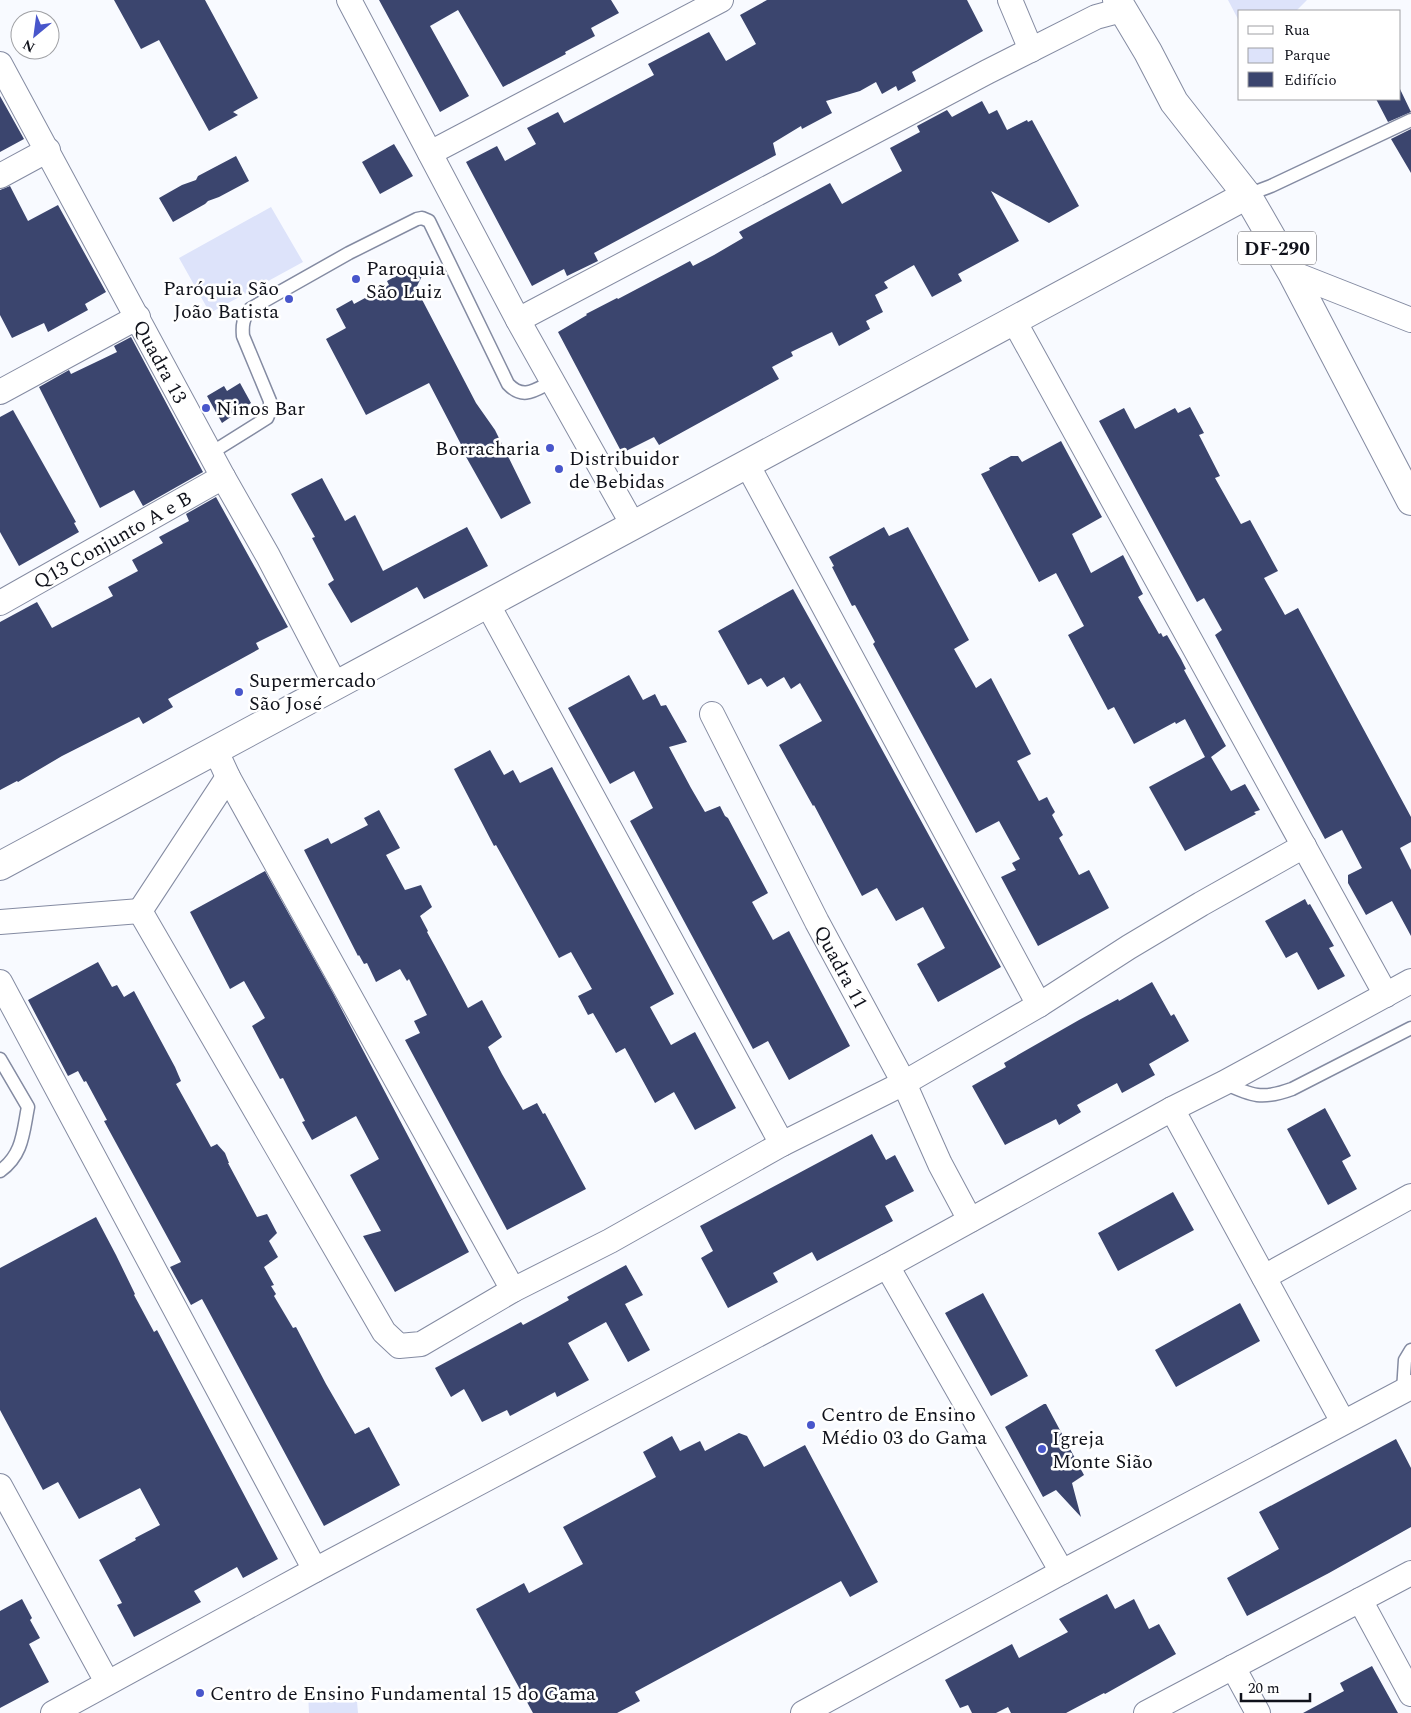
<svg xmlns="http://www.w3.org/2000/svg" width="1411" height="1713" font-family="Spectral,serif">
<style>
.green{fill:#dde3fa}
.building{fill:#3b456e}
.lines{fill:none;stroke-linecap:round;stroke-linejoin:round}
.service-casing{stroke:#848ba2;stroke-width:15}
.minor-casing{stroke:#848ba2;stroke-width:26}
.tertiary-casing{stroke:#848ba2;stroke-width:30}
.trunk-casing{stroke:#848ba2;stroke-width:30}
.service{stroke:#fff;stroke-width:12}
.minor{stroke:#fff;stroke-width:24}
.tertiary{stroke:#fff;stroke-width:28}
.trunk{stroke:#fff;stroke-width:28}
.poi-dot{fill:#4856cb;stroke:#fff;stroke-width:2}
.labels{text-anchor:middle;stroke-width:5;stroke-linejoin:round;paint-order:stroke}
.shield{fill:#fff;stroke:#58595f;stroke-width:1}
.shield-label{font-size:19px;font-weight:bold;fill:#10121b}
.poi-label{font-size:20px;fill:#10121b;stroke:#fff;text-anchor:start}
.street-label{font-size:20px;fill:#10121b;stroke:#fff}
</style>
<rect width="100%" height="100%" fill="#f8faff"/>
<path class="green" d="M 1228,0 L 1307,0 L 1296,11 L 1240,11 L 1240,23 Z
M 271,207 L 303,262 L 210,313 L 179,258 Z
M 356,1690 L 358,1713 L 309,1713 L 308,1693 Z"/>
<path class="building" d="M 114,0 L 205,0 L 258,98 L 233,112 L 238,115 L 209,131 L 159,40 L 141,49 Z
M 379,0 L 611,0 L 619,13 L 591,28 L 595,36 L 565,52 L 566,54 L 503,87 L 458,10 L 430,26 L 469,96 L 440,112 Z
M 767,0 L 967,0 L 983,31 L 912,72 L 916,81 L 898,91 L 896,86 L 882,94 L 876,82 L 860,91 L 826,101 L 832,113 L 802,129 L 801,126 L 773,143 L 776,155 L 594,253 L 598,261 L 567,276 L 564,269 L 532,286 L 466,162 L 497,146 L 505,161 L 536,144 L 527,128 L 558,112 L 564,123 L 654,75 L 648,64 L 709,32 L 726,61 L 756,44 L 740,15 Z
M 1400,89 L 1411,112 L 1388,122 L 1376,99 L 1400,99 Z
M 0,96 L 24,139 L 0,152 Z
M 982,101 L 989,114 L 997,110 L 1007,130 L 1027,120 L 1028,122 L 1032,120 L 1079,206 L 1049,223 L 991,191 L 1019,241 L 958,274 L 962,281 L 932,297 L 914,265 L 884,282 L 888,288 L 875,295 L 883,312 L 866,321 L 870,329 L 839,346 L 832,332 L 791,352 L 793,356 L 772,367 L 779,379 L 659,445 L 654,437 L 622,453 L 558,332 L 587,315 L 586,314 L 617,298 L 618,299 L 690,261 L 693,266 L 714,255 L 743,238 L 739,232 L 830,183 L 842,204 L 902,171 L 890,148 L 920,132 L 917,126 L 947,110 L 952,117 Z
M 1411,129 L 1411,173 L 1391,139 Z
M 394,144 L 413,176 L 380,194 L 362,162 Z
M 236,156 L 249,181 L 219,197 L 208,201 L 205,204 L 173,222 L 159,198 L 182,185 L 196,180 L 198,176 Z
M 10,186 L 28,221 L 58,205 L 106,292 L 85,304 L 88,310 L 48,332 L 44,323 L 12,338 L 0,315 L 0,190 Z
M 407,270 L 425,270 L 416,288 L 476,403 L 495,430 L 531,503 L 501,519 L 465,455 L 466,454 L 429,383 L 366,415 L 326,339 L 346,328 L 336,309 L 352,300 L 354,304 L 389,285 L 387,281 Z
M 131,337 L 203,472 L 143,506 L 134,490 L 100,508 L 39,387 L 69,370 L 71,374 L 117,352 L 114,346 Z
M 240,383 L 251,403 L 222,423 L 207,396 L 224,386 L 227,391 Z
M 1190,407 L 1204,433 L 1199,435 L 1220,476 L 1215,478 L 1241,524 L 1250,520 L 1278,571 L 1264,578 L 1285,615 L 1298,608 L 1411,817 L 1411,842 L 1400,848 L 1411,870 L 1411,936 L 1392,901 L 1366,915 L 1348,883 L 1348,875 L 1362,868 L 1342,830 L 1325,839 L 1215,635 L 1222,630 L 1204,598 L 1197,602 L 1099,421 L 1124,408 L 1135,429 L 1175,408 L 1178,413 Z
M 13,410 L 76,522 L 74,523 L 79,532 L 19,566 L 0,532 L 0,417 Z
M 1061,441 L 1102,517 L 1072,534 L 1091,573 L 1123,555 L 1143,594 L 1138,597 L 1159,634 L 1161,633 L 1163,637 L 1167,635 L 1181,659 L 1186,669 L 1184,670 L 1226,746 L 1211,757 L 1231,791 L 1245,784 L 1260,810 L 1254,812 L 1256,814 L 1185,851 L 1149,787 L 1205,757 L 1185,719 L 1176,724 L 1175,722 L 1134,744 L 1114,707 L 1108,710 L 1068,635 L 1084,626 L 1056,573 L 1039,582 L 981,474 L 990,470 L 989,468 L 1011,456 L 1018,456 L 1022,462 Z
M 322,478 L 345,521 L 355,515 L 383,571 L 467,527 L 488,566 L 424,599 L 417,587 L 351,623 L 328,584 L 334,580 L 312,538 L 315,537 L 291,494 Z
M 216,497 L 288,627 L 256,643 L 259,649 L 168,699 L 173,707 L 143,724 L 139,717 L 62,756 L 18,782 L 17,781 L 0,790 L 0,622 L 37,602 L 52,628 L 113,596 L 108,587 L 138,571 L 132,560 L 163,543 L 159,537 L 189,521 L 186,514 Z
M 884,527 L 889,536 L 908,527 L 969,640 L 954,649 L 976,688 L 991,678 L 1031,754 L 1017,761 L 1039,801 L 1047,797 L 1051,805 L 1055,812 L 1052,815 L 1063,835 L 1059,838 L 1079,875 L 1089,870 L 1109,908 L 1038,946 L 1001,877 L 1016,870 L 1012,863 L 1020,859 L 999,821 L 976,833 L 873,644 L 875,642 L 855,605 L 852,606 L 832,567 L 834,566 L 829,557 Z
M 793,589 L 856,702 L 1001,967 L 938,1002 L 917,964 L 945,948 L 923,907 L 896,921 L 877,888 L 862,896 L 814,805 L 813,806 L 779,745 L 822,721 L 800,683 L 791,689 L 784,677 L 767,687 L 761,678 L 748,685 L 718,631 Z
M 629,675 L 643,700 L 655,694 L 661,706 L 666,705 L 687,742 L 669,747 L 691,788 L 705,812 L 720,806 L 725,816 L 728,818 L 768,893 L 752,902 L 773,940 L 789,931 L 850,1046 L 789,1080 L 768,1041 L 753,1049 L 630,821 L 653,808 L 634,771 L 610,784 L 568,708 Z
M 490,750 L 504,775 L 513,770 L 520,783 L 552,767 L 674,994 L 650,1007 L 671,1045 L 695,1032 L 736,1108 L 695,1130 L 674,1092 L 655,1103 L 625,1048 L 616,1053 L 593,1013 L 588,1015 L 578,996 L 592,989 L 571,952 L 559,958 L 496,845 L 494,846 L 454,769 Z
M 379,810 L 400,848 L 386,855 L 405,890 L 421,885 L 432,907 L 420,916 L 428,931 L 427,932 L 445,965 L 468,1008 L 482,1000 L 502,1037 L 488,1047 L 502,1074 L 523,1110 L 537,1103 L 543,1114 L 545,1113 L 586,1189 L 507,1230 L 405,1040 L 420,1033 L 414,1021 L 427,1015 L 409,979 L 407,981 L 400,969 L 376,982 L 367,963 L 364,964 L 359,955 L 358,956 L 304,850 L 328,838 L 331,844 L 368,825 L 364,818 Z
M 265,871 L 333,993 L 469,1252 L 395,1292 L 363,1236 L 381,1231 L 350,1175 L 379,1159 L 356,1116 L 312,1140 L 302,1122 L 305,1121 L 283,1078 L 280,1079 L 252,1026 L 265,1018 L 244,981 L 230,989 L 190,912 Z
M 1305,899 L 1308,905 L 1310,904 L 1334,946 L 1329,948 L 1345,976 L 1318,990 L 1297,952 L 1286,958 L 1265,921 Z
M 98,962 L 112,987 L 117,985 L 124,997 L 134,991 L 175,1067 L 181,1081 L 176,1084 L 211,1147 L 217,1144 L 225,1153 L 229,1163 L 228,1163 L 257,1217 L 267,1214 L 277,1233 L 269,1241 L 278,1257 L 264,1267 L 274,1285 L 271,1286 L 276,1294 L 274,1296 L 293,1328 L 296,1327 L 326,1384 L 355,1434 L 369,1427 L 400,1485 L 324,1526 L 208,1310 L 202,1299 L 191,1305 L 170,1267 L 181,1262 L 104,1121 L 107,1120 L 86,1081 L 84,1082 L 78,1071 L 68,1076 L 28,1000 Z
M 1152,982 L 1171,1016 L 1174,1014 L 1189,1041 L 1149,1064 L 1155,1075 L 1122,1093 L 1117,1083 L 1077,1105 L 1081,1112 L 1059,1125 L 1056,1119 L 1005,1145 L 972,1086 L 1006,1067 L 1004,1063 L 1079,1020 L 1118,999 L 1119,1001 Z
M 1325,1108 L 1351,1156 L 1342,1161 L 1357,1189 L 1328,1205 L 1287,1129 Z
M 872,1134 L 886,1160 L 895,1155 L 914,1191 L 885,1206 L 893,1221 L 817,1261 L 812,1252 L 773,1273 L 778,1282 L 728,1308 L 701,1258 L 713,1251 L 700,1226 Z
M 1173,1192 L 1194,1230 L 1118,1271 L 1098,1233 Z
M 96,1217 L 116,1255 L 135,1294 L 134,1295 L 154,1332 L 157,1330 L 278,1559 L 243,1578 L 237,1567 L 194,1591 L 201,1602 L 134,1637 L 117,1605 L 122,1603 L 99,1560 L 136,1540 L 135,1538 L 160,1525 L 140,1488 L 79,1519 L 58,1482 L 43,1490 L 0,1410 L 0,1268 Z
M 626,1265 L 643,1295 L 625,1304 L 650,1350 L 628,1362 L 606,1322 L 568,1343 L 589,1380 L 557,1397 L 555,1392 L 510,1416 L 507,1410 L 482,1422 L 464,1389 L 451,1397 L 435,1368 L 521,1322 L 523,1325 L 538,1317 L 569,1300 L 567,1297 Z
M 983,1293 L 1028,1376 L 991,1396 L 945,1313 Z
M 1240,1303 L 1260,1341 L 1176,1387 L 1155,1350 Z
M 1044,1404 L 1046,1404 L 1084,1475 L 1072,1483 L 1081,1517 L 1056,1490 L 1043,1497 L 1005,1427 Z
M 739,1433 L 747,1436 L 764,1467 L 805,1445 L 878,1582 L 850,1597 L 841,1581 L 635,1692 L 640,1701 L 617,1713 L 533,1713 L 476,1609 L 524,1583 L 529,1593 L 583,1564 L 563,1527 L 656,1477 L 643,1452 L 672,1436 L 680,1451 L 700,1441 L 705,1451 Z
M 1396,1439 L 1411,1468 L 1411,1527 L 1329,1573 L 1247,1616 L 1227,1578 L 1279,1549 L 1259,1512 Z
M 1107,1594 L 1115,1609 L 1134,1599 L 1149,1629 L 1159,1624 L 1176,1654 L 1105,1694 L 1104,1693 L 1066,1713 L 1011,1713 L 1008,1707 L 996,1713 L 972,1713 L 968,1705 L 960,1708 L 945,1680 L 1012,1644 L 1019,1658 L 1068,1632 L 1059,1619 Z
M 22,1599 L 32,1618 L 30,1620 L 40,1638 L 29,1644 L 49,1682 L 0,1708 L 0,1611 Z
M 1372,1666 L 1398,1713 L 1303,1713 L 1344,1691 L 1340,1683 Z"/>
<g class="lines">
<defs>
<path id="service" d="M 1247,195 L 1271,186 L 1411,120
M 211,453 L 267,418 L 270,411 L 270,401 L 243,336 C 242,325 243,319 250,309 L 349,253 L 417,219 L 422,218 L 429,221 L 508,384 C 524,401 536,389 553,381
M 0,1059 L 28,1107 C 23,1132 23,1155 0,1171
M 1224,1083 C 1252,1096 1262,1100 1292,1089 L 1411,1028
M 1403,1391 L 1405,1360 L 1411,1350"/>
<g id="minor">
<path d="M 349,0 L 518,320 L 633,525"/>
<path d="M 1010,0 L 1031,50"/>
<path id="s1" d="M 0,64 L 223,477 L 268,556 L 336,686"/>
<path d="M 430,153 L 721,0"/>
<path d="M 0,176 L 48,150"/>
<path d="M 1292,273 L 1411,320"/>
<path d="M 1013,319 L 1386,995"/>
<path d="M 518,320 L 987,72 L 1096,17 L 1122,10"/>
<path d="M 0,392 L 138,317"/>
<path d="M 747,464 L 1039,1005"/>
<path id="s2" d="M 0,603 L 223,477"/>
<path d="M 488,605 L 782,1144"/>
<path id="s3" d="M 712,714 L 817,922 L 904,1083 L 940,1164 L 970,1220"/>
<path d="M 216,751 L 228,777 L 513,1290"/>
<path d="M 140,911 L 384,1332 L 399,1346 L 421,1344 L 513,1290 L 610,1241 L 782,1144 L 904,1083 L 1039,1005 L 1129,947 L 1201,904 L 1304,846"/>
<path d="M 140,911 L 228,777"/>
<path d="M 0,922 L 140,911"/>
<path d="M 0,982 L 315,1570"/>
<path d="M 1172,1109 L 1343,1422"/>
<path d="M 887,1266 L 1062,1572"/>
<path d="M 1264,1277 L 1411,1196"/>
<path d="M 0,1486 L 107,1682"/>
<path d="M 1360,1600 L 1411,1573"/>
<path d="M 1233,1667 L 1258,1713"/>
<path d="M 53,1713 L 315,1570 L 887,1266 L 1172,1109 L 1224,1083 L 1411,981"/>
<path d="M 803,1713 L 1062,1572 L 1411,1387"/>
<path d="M 1146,1713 L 1360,1600 L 1411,1694"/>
</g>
<path id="tertiary" d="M 0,866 C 417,645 830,416 1247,195"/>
<path id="trunk" d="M 1117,0 L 1148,52 L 1174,102 L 1247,195 L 1292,273 L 1411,501"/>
</defs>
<use href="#service" class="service-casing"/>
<use href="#minor" class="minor-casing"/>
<use href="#tertiary" class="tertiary-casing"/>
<use href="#trunk" class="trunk-casing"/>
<use href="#service" class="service"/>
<use href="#minor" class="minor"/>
<use href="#tertiary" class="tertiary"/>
<use href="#trunk" class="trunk"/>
</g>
<g class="poi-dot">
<circle cx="356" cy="279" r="5"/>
<circle cx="289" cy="299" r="5"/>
<circle cx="206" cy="408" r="5"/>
<circle cx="550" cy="448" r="5"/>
<circle cx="559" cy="469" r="5"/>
<circle cx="239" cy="692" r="5"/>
<circle cx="811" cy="1425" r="5"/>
<circle cx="1042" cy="1449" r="5"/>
<circle cx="200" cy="1693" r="5"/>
</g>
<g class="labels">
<rect class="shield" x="1238" y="231.5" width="78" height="33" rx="4"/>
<g class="shield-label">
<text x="1277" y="255">DF-290</text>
</g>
<g class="poi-label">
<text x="366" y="275">Paroquia<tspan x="366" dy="23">São Luiz</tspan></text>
<text x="279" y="295" text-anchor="end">Paróquia São<tspan x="279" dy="23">João Batista</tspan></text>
<text x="216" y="415">Ninos Bar</text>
<text x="540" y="455" text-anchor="end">Borracharia</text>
<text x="569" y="465">Distribuidor<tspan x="569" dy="23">de Bebidas</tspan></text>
<text x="249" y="687">Supermercado<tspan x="249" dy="23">São José</tspan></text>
<text x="821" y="1421">Centro de Ensino<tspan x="821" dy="23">Médio 03 do Gama</tspan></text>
<text x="1052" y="1445">Igreja<tspan x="1052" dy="23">Monte Sião</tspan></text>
<text x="210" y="1700">Centro de Ensino Fundamental 15 do Gama</text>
</g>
<g class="street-label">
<text dy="7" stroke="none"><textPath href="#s1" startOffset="338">Quadra 13</textPath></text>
<text dy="7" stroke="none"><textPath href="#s2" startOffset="129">Q13 Conjunto A e B</textPath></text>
<text dy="7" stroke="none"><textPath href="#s3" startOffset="284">Quadra 11</textPath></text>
</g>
</g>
<rect x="1238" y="10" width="162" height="90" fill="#ffffff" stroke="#9fa0a4"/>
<rect x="1248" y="26" width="25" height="8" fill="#ffffff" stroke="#9fa0a4"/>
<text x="1284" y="35" font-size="15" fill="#10121b">Rua</text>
<rect x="1248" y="48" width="25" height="15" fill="#dde3fa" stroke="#9fa0a4"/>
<text x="1284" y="60" font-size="15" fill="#10121b">Parque</text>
<rect x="1248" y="72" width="25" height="15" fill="#3b456e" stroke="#9fa0a4"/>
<text x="1284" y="85" font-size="15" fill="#10121b">Edifício</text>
<g transform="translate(35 35) rotate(209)"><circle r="24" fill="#ffffff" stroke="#9fa0a4"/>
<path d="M0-4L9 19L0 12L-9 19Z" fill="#4856cb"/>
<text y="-8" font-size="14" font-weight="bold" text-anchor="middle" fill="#10121b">N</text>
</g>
<path d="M1241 1693v8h69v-8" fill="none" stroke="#10121b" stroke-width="2.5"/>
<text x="1248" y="1693" font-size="15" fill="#10121b" stroke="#ffffff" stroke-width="4" paint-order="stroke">20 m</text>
</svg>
